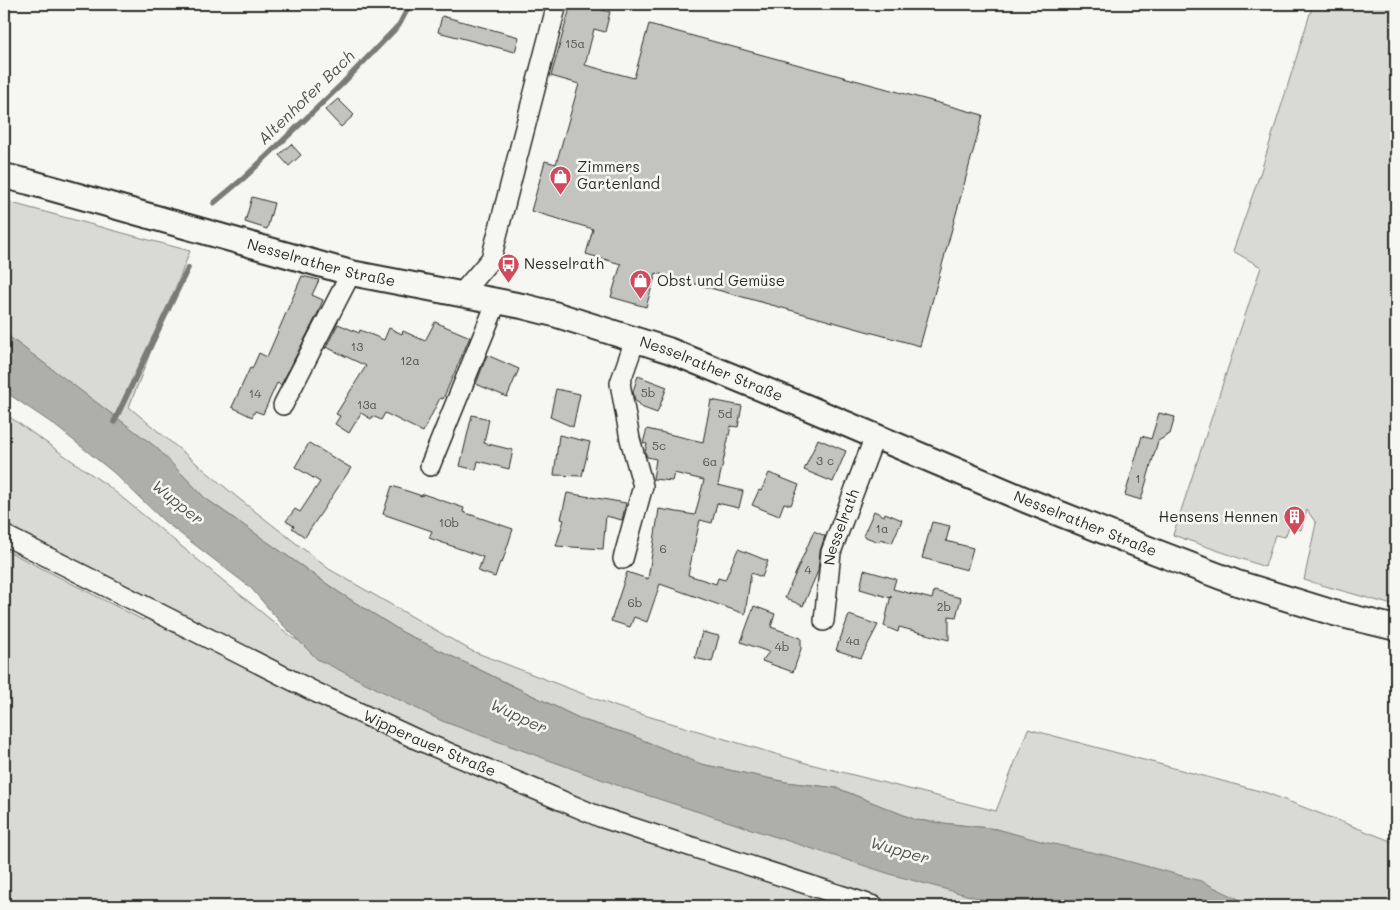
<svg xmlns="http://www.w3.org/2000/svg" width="1400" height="910" font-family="Mali,sans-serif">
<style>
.green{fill:#d9d9d5;stroke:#828280}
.water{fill:#aeaeab;stroke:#7a7a78}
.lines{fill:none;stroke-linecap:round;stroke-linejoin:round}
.stream{stroke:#7a7a78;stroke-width:5.5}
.building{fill:#c3c3c0;stroke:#2b2b2b}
.minor-casing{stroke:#2b2b2b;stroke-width:22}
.major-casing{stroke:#2b2b2b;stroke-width:28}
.minor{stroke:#f6f6f2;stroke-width:19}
.major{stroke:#f6f6f2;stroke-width:24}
.labels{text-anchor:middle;stroke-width:5;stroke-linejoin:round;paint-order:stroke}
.number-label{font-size:12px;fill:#515150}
.poi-label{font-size:15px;fill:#2b2b2b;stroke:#f6f6f2;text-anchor:start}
.street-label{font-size:15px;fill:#2b2b2b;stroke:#f6f6f2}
.water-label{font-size:16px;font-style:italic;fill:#525251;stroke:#f6f6f2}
</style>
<rect width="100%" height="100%" fill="#f6f6f2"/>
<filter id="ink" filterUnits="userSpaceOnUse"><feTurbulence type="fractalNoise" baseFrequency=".02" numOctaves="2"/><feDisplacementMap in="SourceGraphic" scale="10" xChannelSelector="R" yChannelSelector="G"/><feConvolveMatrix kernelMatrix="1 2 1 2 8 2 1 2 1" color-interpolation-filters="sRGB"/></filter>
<g filter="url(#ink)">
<path class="green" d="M 1313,4 L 1396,4 L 1396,606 L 1304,580 L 1316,523 L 1307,510 L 1301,530 L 1289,527 L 1285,537 L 1275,535 L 1265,567 L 1173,535 L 1261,267 L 1233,251 L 1261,171 Z
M 4,201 L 190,251 L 129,407 L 238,498 L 329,569 L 472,651 L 617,707 L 806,763 L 996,811 L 1028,729 L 1267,793 L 1396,843 L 1396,906 L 1253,906 L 997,829 L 916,820 L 837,788 L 786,782 L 701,764 L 628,734 L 583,720 L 404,633 L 340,593 L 205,498 L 155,447 L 4,333 Z
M 4,413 L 108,486 L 293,638 L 565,760 L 1024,906 L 4,906 L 4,549 L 143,620 L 159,602 L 4,524 Z"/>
<path class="water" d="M 4,333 L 156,447 L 205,498 L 340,593 L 404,633 L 583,720 L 628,734 L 701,764 L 786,782 L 837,788 L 916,820 L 997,829 L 1044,842 L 1105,855 L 1201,881 L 1253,906 L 1007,906 L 893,875 L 628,789 L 442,721 L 317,659 L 280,622 L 251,588 L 164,521 L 113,472 L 53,424 L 4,391 Z"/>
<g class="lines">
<path class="stream" d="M 214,203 L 245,177 L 341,85 L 399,25 L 407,10 L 406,4
M 114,422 L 188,268"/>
</g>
<path class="building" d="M 571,4 L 582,4 L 610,12 L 605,32 L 594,29 L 585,65 L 634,78 L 649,24 L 983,115 L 920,346 L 656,273 L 646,307 L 611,297 L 621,264 L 586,254 L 593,229 L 531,211 L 545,161 L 556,164 L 579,84 L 551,76 Z
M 442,16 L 519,37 L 515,52 L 438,32 Z
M 338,99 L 354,115 L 341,127 L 325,110 Z
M 291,144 L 301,155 L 289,166 L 279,155 Z
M 252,197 L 274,203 L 267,229 L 245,222 Z
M 302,276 L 319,280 L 312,295 L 323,300 L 317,315 L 281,385 L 277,383 L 263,414 L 255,411 L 252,417 L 232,407 L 250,368 L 252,369 L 259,353 L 267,357 Z
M 435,322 L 470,337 L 443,399 L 440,398 L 423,432 L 385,413 L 381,420 L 373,416 L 371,419 L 361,413 L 349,433 L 335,424 L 340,416 L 336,414 L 366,366 L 326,347 L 325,349 L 338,324 L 359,333 L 360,330 L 384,340 L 389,328 L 402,334 L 403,331 L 425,341 Z
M 487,355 L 519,369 L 507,397 L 476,384 Z
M 638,376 L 667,387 L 657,413 L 641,407 L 639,403 L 635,401 L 633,391 Z
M 556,389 L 580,394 L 573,427 L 550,417 Z
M 711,400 L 742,406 L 738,427 L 731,426 L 718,485 L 743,491 L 739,508 L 717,503 L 712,523 L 700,520 L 688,575 L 716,584 L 718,578 L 725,580 L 738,549 L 768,561 L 762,577 L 751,573 L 745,614 L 660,584 L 647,622 L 634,617 L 630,627 L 611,621 L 627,572 L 648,579 L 659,509 L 695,515 L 704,480 L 674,473 L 672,481 L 653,479 L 656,459 L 647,457 L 645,452 L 647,444 L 643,443 L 647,429 L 703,442 Z
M 1159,413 L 1175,417 L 1170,434 L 1158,441 L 1141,500 L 1125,495 L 1142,436 L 1151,439 Z
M 472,415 L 489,419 L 484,443 L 513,450 L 509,469 L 478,461 L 476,470 L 460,466 Z
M 559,435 L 590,442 L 582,476 L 554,475 Z
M 818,439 L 846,451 L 833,482 L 804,470 Z
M 309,443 L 351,468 L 305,537 L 292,528 L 294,526 L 286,521 L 295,509 L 300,512 L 320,482 L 295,467 Z
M 769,473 L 799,485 L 791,505 L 784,503 L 779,516 L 752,505 L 759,490 L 761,491 Z
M 392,486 L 422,496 L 423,494 L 464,508 L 463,512 L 513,529 L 502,563 L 500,562 L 495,577 L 478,571 L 483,557 L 429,538 L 432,531 L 383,514 Z
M 567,493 L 626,503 L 622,520 L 606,516 L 603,549 L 556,546 L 564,520 L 561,519 Z
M 874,511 L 884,516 L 885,513 L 902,520 L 892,543 L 881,539 L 879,542 L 863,536 Z
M 932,522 L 950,526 L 946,541 L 973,548 L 967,570 L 922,558 Z
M 814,531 L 825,536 L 820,551 L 818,571 L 803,606 L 785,598 Z
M 864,570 L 896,579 L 893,589 L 932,599 L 934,591 L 961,598 L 956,617 L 949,616 L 949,640 L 899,627 L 898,632 L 884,626 L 891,595 L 891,598 L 860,589 Z
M 754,606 L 775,614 L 771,627 L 801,638 L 801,649 L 793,672 L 762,661 L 769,652 L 741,642 Z
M 849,615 L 878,625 L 861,658 L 836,650 Z
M 702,632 L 719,636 L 712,662 L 695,658 Z"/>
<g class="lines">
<defs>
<g id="minor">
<path d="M 461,294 L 491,259 L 557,4"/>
<path d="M 283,405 L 351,273"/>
<path d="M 430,466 L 497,301"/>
<path id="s1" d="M 4,535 L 317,693 L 416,739 L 539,791 L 600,817 L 874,906"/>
<path d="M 623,559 L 643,486 L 630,439 L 620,383 L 635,340"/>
<path id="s2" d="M 824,621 L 831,552 L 875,436"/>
</g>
<g id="major">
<path id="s3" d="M 4,176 L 29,182 L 351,273 L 522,306 L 554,314 L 668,350 L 804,406 L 1028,501 L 1156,552 L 1237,583 L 1334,613 L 1396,628"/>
</g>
</defs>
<use href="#minor" class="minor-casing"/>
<use href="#major" class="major-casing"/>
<use href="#minor" class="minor"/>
<use href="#major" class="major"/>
</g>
</g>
<defs>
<symbol id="shop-pin" viewBox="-11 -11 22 30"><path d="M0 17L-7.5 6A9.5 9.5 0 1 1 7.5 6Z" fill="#d1495b" stroke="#f6f6f2"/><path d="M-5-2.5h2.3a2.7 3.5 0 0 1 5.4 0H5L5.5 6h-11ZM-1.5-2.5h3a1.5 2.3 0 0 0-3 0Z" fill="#fff"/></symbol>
<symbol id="bus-pin" viewBox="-11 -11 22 30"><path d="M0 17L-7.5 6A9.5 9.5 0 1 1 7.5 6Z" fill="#d1495b" stroke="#f6f6f2"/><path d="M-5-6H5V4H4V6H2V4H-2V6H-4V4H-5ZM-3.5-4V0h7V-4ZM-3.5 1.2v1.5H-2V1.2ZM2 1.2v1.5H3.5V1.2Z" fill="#fff"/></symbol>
<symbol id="building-pin" viewBox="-11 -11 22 30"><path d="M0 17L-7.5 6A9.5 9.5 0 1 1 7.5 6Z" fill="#d1495b" stroke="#f6f6f2"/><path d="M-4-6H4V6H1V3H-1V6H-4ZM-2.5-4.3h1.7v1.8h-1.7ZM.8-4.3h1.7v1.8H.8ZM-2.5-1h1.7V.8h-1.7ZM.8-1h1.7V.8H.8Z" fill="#fff"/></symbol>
</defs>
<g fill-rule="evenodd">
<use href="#shop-pin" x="548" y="164" width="25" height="34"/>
<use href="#bus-pin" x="496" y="252" width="25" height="34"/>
<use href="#shop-pin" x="628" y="268" width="25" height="34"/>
<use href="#building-pin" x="1282" y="504" width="25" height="34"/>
</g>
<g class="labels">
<g class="number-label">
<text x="575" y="48">15a</text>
<text x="357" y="351">13</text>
<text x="410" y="365">12a</text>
<text x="648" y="397">5b</text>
<text x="255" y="398">14</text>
<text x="367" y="409">13a</text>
<text x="725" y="418">5d</text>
<text x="659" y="450">5c</text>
<text x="825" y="465">3 c</text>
<text x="710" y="466">6a</text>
<text x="1138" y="483">1</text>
<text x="449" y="527">10b</text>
<text x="882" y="533">1a</text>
<text x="663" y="553">6</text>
<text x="808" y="574">4</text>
<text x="635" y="607">6b</text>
<text x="944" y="611">2b</text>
<text x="853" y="645">4a</text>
<text x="782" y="651">4b</text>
</g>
<g class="poi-label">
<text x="577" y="172">Zimmers<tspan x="577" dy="17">Gartenland</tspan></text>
<text x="524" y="269">Nesselrath</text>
<text x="657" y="286">Obst und Gemüse</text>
<text x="1278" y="522" text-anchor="end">Hensens Hennen</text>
</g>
<g class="street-label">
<text dy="5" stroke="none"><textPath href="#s3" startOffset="329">Nesselrather Straße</textPath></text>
<text dy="5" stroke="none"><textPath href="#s3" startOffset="734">Nesselrather Straße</textPath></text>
<text dy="5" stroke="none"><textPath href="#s3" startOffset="1139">Nesselrather Straße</textPath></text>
<text dy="5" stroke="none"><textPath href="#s2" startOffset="96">Nesselrath</textPath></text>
<text dy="5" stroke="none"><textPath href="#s1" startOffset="474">Wipperauer Straße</textPath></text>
</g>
<g class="water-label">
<text transform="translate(306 97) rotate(-44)" y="6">Altenhofer Bach</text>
<text transform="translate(178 502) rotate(39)" y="6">Wupper</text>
<text transform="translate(519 716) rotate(25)" y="6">Wupper</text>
<text transform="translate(900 850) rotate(16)" y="6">Wupper</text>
</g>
</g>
<rect width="1400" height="910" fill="none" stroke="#f6f6f2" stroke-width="20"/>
<rect x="10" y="10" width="1380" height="890" fill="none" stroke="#2b2b2b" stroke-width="2" filter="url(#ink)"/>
</svg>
